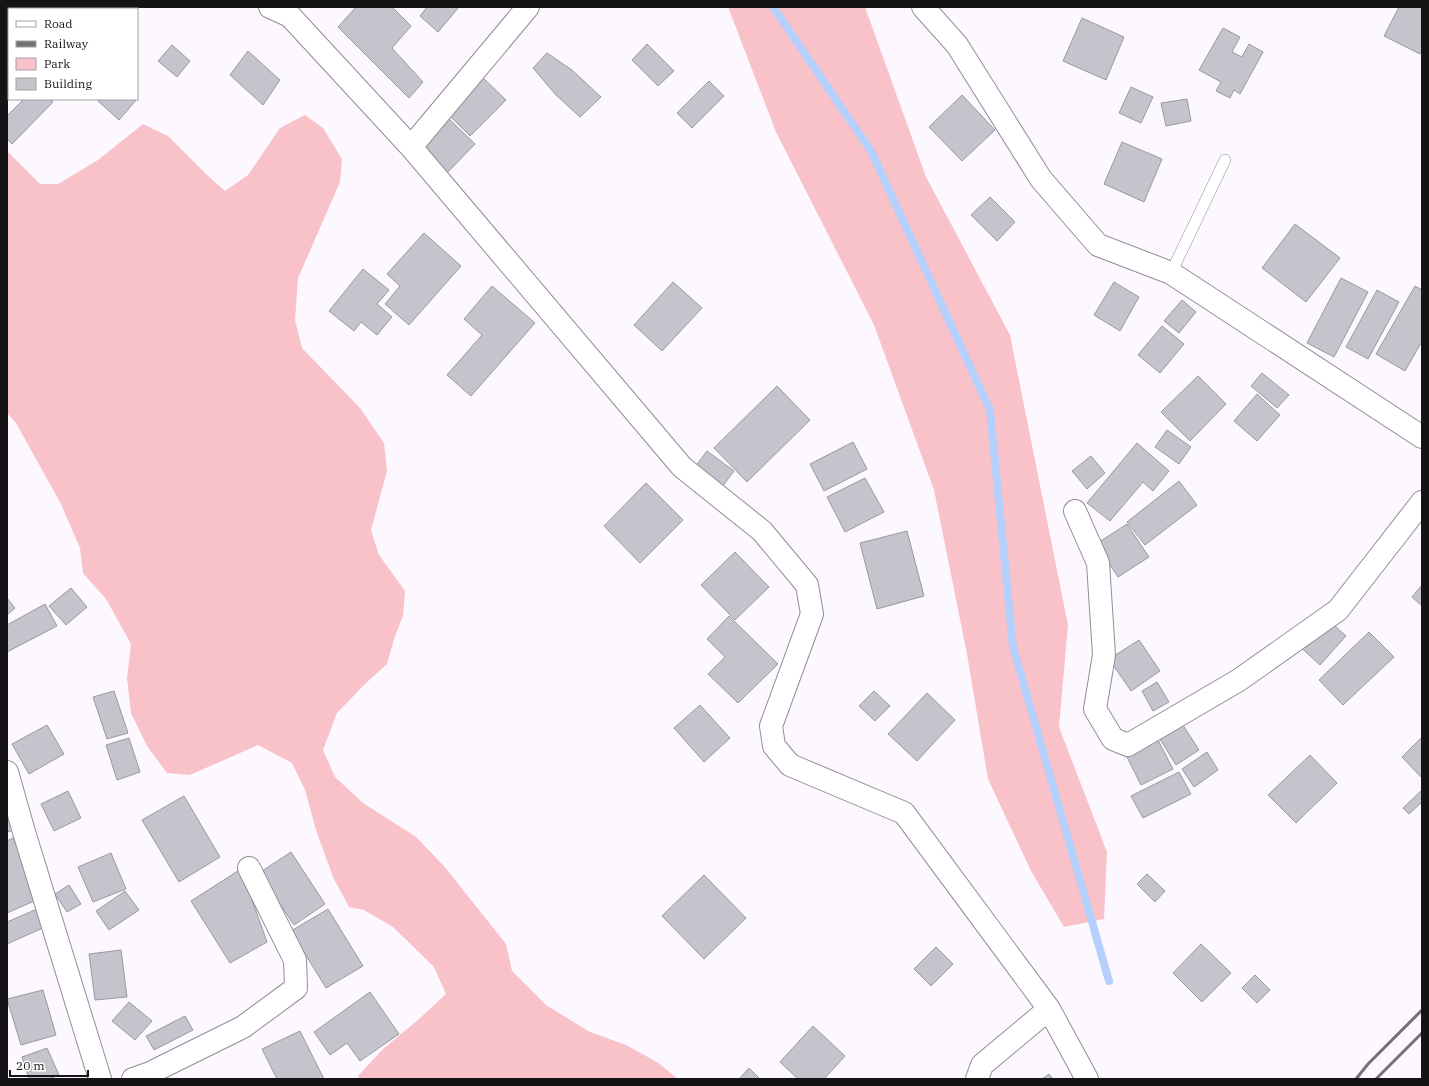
<svg xmlns="http://www.w3.org/2000/svg" width="1429" height="1086" font-family="'IBM Plex Serif',serif">
<style>
.green{fill:#f8c2c8}
.lines{fill:none;stroke-linecap:round;stroke-linejoin:round}
.stream{stroke:#b5d0fc;stroke-width:8}
.building{fill:#c4c4cc;stroke:#9999a1}
.lane-casing{stroke:#928d94;stroke-width:12}
.street-casing{stroke:#928d94;stroke-width:24}
.path{stroke:#8d8a8f;stroke-width:2.5;stroke-dasharray:3 2;stroke-linecap:butt}
.lane{stroke:#fff;stroke-width:11}
.street{stroke:#fff;stroke-width:22}
.rail{stroke:#757176;stroke-width:3}
</style>
<rect width="100%" height="100%" fill="#fdf8ff"/>
<path class="green" d="M 728,7 L 865,7 L 926,177 L 1010,335 L 1068,625 L 1059,727 L 1107,852 L 1104,919 L 1064,927 L 1031,871 L 988,779 L 967,654 L 934,490 L 874,325 L 776,132 Z
M 305,115 L 323,128 L 342,159 L 340,182 L 298,278 L 295,320 L 302,348 L 360,408 L 384,443 L 387,471 L 371,530 L 379,555 L 405,591 L 403,616 L 394,639 L 387,664 L 365,684 L 337,713 L 323,750 L 335,777 L 363,803 L 416,837 L 444,866 L 506,944 L 512,971 L 546,1005 L 590,1032 L 626,1045 L 657,1062 L 678,1079 L 359,1079 L 358,1076 L 383,1049 L 419,1019 L 446,994 L 434,967 L 393,927 L 364,910 L 349,907 L 333,877 L 316,830 L 305,790 L 292,763 L 258,745 L 190,775 L 167,773 L 147,746 L 131,713 L 127,678 L 131,644 L 106,599 L 83,573 L 80,548 L 61,504 L 16,423 L 7,413 L 7,151 L 40,184 L 58,184 L 98,160 L 143,124 L 168,136 L 206,174 L 225,191 L 248,175 L 280,128 Z"/>
<g class="lines">
<path class="stream" d="M 773,7 L 871,151 L 990,410 L 1013,647 L 1109,981"/>
</g>
<path class="building" d="M 7,7 L 22,7 L 20,9 L 9,9 L 9,17 L 7,15 Z
M 55,7 L 111,7 L 109,9 L 55,9 L 54,8 Z
M 356,7 L 392,7 L 411,26 L 392,48 L 423,82 L 409,98 L 338,27 Z
M 427,7 L 459,7 L 438,32 L 420,16 Z
M 1399,7 L 1419,7 L 1422,9 L 1422,50 L 1420,54 L 1384,36 Z
M 1082,18 L 1124,37 L 1106,80 L 1063,61 Z
M 1223,28 L 1240,37 L 1232,52 L 1242,57 L 1249,44 L 1263,52 L 1240,94 L 1234,90 L 1230,98 L 1216,91 L 1221,82 L 1199,70 Z
M 647,44 L 674,71 L 658,86 L 632,60 Z
M 172,45 L 190,61 L 177,77 L 158,61 Z
M 248,51 L 280,80 L 263,105 L 230,75 Z
M 547,53 L 572,70 L 601,97 L 580,117 L 556,95 L 533,68 Z
M 479,74 L 506,100 L 470,136 L 444,110 Z
M 709,81 L 724,96 L 692,128 L 677,113 Z
M 1131,87 L 1153,97 L 1141,123 L 1119,113 Z
M 962,95 L 995,130 L 962,161 L 929,127 Z
M 24,99 L 50,99 L 53,102 L 12,144 L 7,139 L 7,116 Z
M 100,99 L 137,99 L 119,120 L 98,101 Z
M 1187,99 L 1191,121 L 1166,126 L 1161,103 Z
M 444,114 L 475,144 L 446,174 L 415,144 Z
M 1122,142 L 1162,159 L 1144,202 L 1104,184 Z
M 990,197 L 1015,222 L 997,241 L 971,215 Z
M 1295,224 L 1340,258 L 1306,302 L 1262,268 Z
M 424,233 L 461,266 L 409,325 L 385,304 L 400,286 L 387,274 Z
M 363,269 L 389,290 L 377,304 L 392,317 L 377,335 L 361,322 L 354,331 L 329,311 Z
M 1341,278 L 1368,292 L 1334,357 L 1307,343 Z
M 673,282 L 702,308 L 662,351 L 634,325 Z
M 1114,282 L 1139,297 L 1120,331 L 1094,315 Z
M 492,286 L 535,323 L 471,396 L 447,375 L 482,335 L 464,319 Z
M 1415,286 L 1422,290 L 1422,344 L 1421,343 L 1405,371 L 1376,354 Z
M 1377,290 L 1399,302 L 1368,359 L 1346,347 Z
M 1182,300 L 1196,312 L 1179,333 L 1164,321 Z
M 1162,326 L 1184,344 L 1160,373 L 1138,355 Z
M 1262,373 L 1289,395 L 1277,408 L 1251,386 Z
M 1198,376 L 1226,404 L 1190,441 L 1161,412 Z
M 777,386 L 810,420 L 747,482 L 714,448 Z
M 1257,394 L 1280,415 L 1257,441 L 1234,421 Z
M 1167,430 L 1191,447 L 1179,464 L 1155,447 Z
M 853,442 L 867,469 L 824,491 L 810,464 Z
M 1137,443 L 1169,471 L 1153,491 L 1143,482 L 1110,521 L 1087,503 Z
M 707,451 L 734,471 L 722,487 L 695,467 Z
M 1091,456 L 1105,473 L 1087,489 L 1072,471 Z
M 865,478 L 884,512 L 845,532 L 827,497 Z
M 1179,481 L 1197,505 L 1145,545 L 1127,522 Z
M 646,483 L 683,520 L 640,563 L 604,526 Z
M 1127,524 L 1149,557 L 1118,577 L 1096,544 Z
M 907,531 L 924,596 L 877,609 L 860,543 Z
M 735,552 L 769,587 L 735,620 L 701,585 Z
M 1422,585 L 1422,606 L 1412,597 Z
M 71,588 L 87,607 L 66,625 L 49,606 Z
M 7,598 L 15,608 L 7,615 Z
M 45,604 L 57,626 L 7,652 L 7,625 Z
M 1323,615 L 1346,636 L 1320,665 L 1297,644 Z
M 729,616 L 778,664 L 738,703 L 708,674 L 725,657 L 707,639 Z
M 1369,632 L 1394,657 L 1343,705 L 1319,680 Z
M 1139,640 L 1160,671 L 1131,691 L 1109,659 Z
M 1157,682 L 1169,702 L 1153,711 L 1142,691 Z
M 114,691 L 128,733 L 107,739 L 93,697 Z
M 874,691 L 890,706 L 875,721 L 859,706 Z
M 927,693 L 955,720 L 917,761 L 888,734 Z
M 700,705 L 730,738 L 704,762 L 674,728 Z
M 47,725 L 64,754 L 29,774 L 12,744 Z
M 1183,725 L 1199,750 L 1176,765 L 1160,739 Z
M 1422,737 L 1422,778 L 1402,757 Z
M 129,738 L 140,772 L 117,780 L 106,745 Z
M 1158,740 L 1173,769 L 1141,785 L 1126,755 Z
M 1207,752 L 1218,770 L 1194,787 L 1182,769 Z
M 1310,755 L 1337,783 L 1296,823 L 1268,795 Z
M 1179,772 L 1191,794 L 1143,818 L 1131,796 Z
M 1422,790 L 1422,802 L 1409,814 L 1403,808 Z
M 68,791 L 81,818 L 54,831 L 41,804 Z
M 184,796 L 220,857 L 179,882 L 142,820 Z
M 7,814 L 14,830 L 7,832 Z
M 13,838 L 41,898 L 7,913 L 7,841 Z
M 291,852 L 325,904 L 294,925 L 259,873 Z
M 111,853 L 126,889 L 93,902 L 78,867 Z
M 241,869 L 267,942 L 230,963 L 191,901 Z
M 1147,874 L 1165,891 L 1155,902 L 1137,884 Z
M 704,875 L 746,918 L 704,959 L 662,916 Z
M 69,885 L 81,904 L 67,912 L 55,894 Z
M 125,891 L 139,910 L 109,930 L 96,911 Z
M 37,909 L 45,927 L 7,944 L 7,922 Z
M 328,909 L 363,966 L 326,988 L 291,931 Z
M 1201,944 L 1231,973 L 1202,1002 L 1173,973 Z
M 936,947 L 953,964 L 931,986 L 914,969 Z
M 121,950 L 127,997 L 95,1000 L 89,954 Z
M 1255,975 L 1270,990 L 1257,1003 L 1242,988 Z
M 43,990 L 56,1035 L 21,1045 L 7,999 Z
M 370,992 L 399,1034 L 360,1061 L 347,1043 L 330,1055 L 314,1032 Z
M 129,1002 L 152,1021 L 135,1040 L 112,1021 Z
M 185,1016 L 193,1030 L 154,1050 L 146,1036 Z
M 813,1026 L 845,1056 L 824,1079 L 798,1079 L 780,1062 Z
M 300,1031 L 324,1079 L 277,1079 L 262,1049 Z
M 47,1048 L 59,1075 L 49,1079 L 29,1079 L 22,1057 Z
M 749,1068 L 760,1079 L 739,1079 Z
M 1049,1074 L 1053,1079 L 1042,1079 Z"/>
<g class="lines">
<defs>
<path id="lane" d="M 1171,273 L 1225,160"/>
<path id="street" d="M 270,7 L 290,16 L 411,147 L 682,467 L 762,531 L 807,585 L 812,614 L 771,726 L 774,746 L 790,765 L 904,813 L 1049,1009 L 982,1065 L 977,1079
M 923,7 L 957,45 L 1041,179 L 1098,245 L 1171,273 L 1422,437
M 411,147 L 528,7
M 1075,511 L 1098,563 L 1104,655 L 1095,709 L 1113,739 L 1128,745 L 1239,680 L 1338,610 L 1422,502
M 7,772 L 24,832 L 100,1079
M 1049,1009 L 1087,1079
M 133,1079 L 150,1073 L 243,1027 L 296,988 L 295,960 L 249,868"/>
</defs>
<use href="#lane" class="lane-casing"/>
<use href="#street" class="street-casing"/>
<path class="path" d="M 133,9 L 134,7
M 7,82 L 9,81"/>
<use href="#lane" class="lane"/>
<use href="#street" class="street"/>
<path class="rail" d="M 1356,1079 L 1368,1064 L 1422,1010
M 1376,1079 L 1422,1033"/>
</g>
<rect width="1429" height="1086" fill="none" stroke="#151316" stroke-width="16"/>
<rect x="8" y="8" width="130" height="92" fill="#ffffff" stroke="#a1a1a2"/>
<rect x="16" y="21" width="20" height="6" fill="#ffffff" stroke="#a1a1a2"/>
<text x="44" y="28" font-size="12" fill="#151316">Road</text>
<rect x="16" y="41" width="20" height="6" fill="#757176" stroke="#a1a1a2"/>
<text x="44" y="48" font-size="12" fill="#151316">Railway</text>
<rect x="16" y="58" width="20" height="12" fill="#f8c2c8" stroke="#a1a1a2"/>
<text x="44" y="68" font-size="12" fill="#151316">Park</text>
<rect x="16" y="78" width="20" height="12" fill="#c4c4cc" stroke="#a1a1a2"/>
<text x="44" y="88" font-size="12" fill="#151316">Building</text>
<path d="M10 1070v6h78v-6" fill="none" stroke="#151316" stroke-width="2"/>
<text x="16" y="1070" font-size="12" fill="#151316" stroke="#ffffff" stroke-width="3" paint-order="stroke">20 m</text>
</svg>
